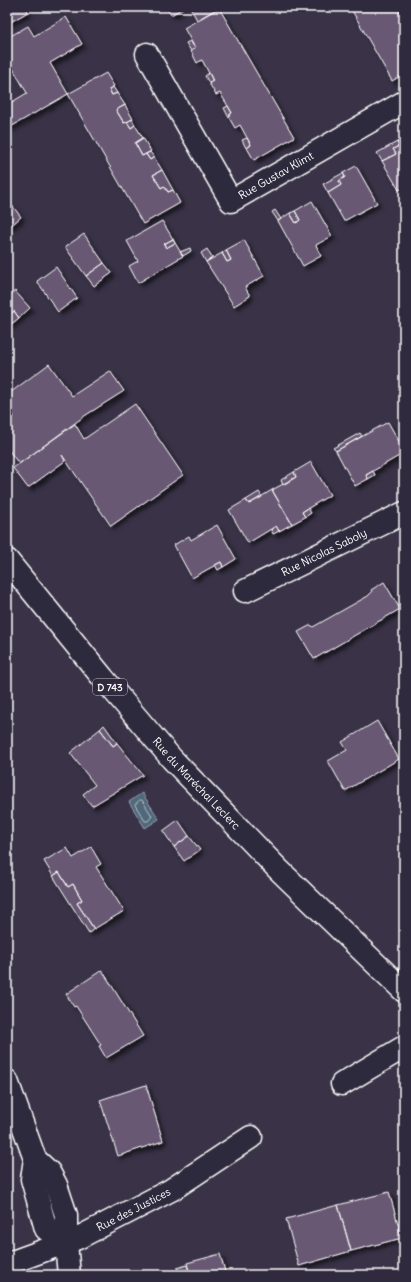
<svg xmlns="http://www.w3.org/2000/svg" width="411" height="1282" font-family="Delius,sans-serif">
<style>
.water{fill:#50677a;stroke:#96a4af}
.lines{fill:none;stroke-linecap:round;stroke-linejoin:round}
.shore{stroke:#b9c2ca;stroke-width:1}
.building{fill:#685873;stroke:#fff;filter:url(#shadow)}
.minor-casing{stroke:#fff;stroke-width:25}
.major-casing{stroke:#fff;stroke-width:25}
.minor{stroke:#2f2a3d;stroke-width:22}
.major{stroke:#2f2a3d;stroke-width:22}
.labels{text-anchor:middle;stroke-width:3;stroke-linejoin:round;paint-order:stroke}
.shield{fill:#2f2a3d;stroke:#c1bfc5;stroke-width:1}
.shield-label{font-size:10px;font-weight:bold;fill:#fff}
.street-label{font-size:11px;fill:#fff;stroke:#2f2a3d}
</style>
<defs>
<filter id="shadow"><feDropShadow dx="3.5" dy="3.5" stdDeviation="2" flood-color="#0009"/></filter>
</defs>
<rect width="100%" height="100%" fill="#3a3348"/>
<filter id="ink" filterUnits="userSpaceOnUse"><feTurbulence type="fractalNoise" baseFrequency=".025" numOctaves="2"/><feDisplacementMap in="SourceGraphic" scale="8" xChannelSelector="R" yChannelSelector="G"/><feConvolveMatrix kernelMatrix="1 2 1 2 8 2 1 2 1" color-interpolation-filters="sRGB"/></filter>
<g filter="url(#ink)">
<path class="water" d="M 142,793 L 159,819 L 145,828 L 129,802 Z"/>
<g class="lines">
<path class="shore" d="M 140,800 L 142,800 L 152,816 L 148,821 L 145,821 L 135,805 Z"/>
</g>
<path class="building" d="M 7,7 L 26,7 L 28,12 L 7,24 Z
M 166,7 L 185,7 L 171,15 Z
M 190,7 L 220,7 L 197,20 Z
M 350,7 L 397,7 L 402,16 L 404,15 L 404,74 L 392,81 Z
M 403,7 L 404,15 L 402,16 L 398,8 Z
M 219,8 L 294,137 L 254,160 L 247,148 L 251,145 L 240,125 L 235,128 L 228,116 L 232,113 L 228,106 L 220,93 L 216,95 L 209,83 L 213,81 L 209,73 L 202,60 L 197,63 L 191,51 L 195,48 L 184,28 Z
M 66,17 L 82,44 L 50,63 L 68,94 L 7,129 L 7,105 L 27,93 L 8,60 L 7,61 L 7,38 L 28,26 L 34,36 Z
M 190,41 L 195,48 L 191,51 L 186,43 Z
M 106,73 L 114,86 L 109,89 L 112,95 L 117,93 L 125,105 L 116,110 L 124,123 L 127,122 L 131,128 L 135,125 L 143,138 L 135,143 L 142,156 L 146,154 L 150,160 L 154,157 L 162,170 L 153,175 L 161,188 L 164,186 L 168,192 L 173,190 L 180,203 L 143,224 L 68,94 Z
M 209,73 L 213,81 L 209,83 L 205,76 Z
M 113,87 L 117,93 L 112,95 L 109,89 Z
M 125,105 L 133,119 L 124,123 L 116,110 Z
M 228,106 L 232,113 L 228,116 L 224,108 Z
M 132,119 L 135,125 L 131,128 L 127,122 Z
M 143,138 L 151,151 L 142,156 L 135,143 Z
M 247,138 L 251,145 L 246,148 L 242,140 Z
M 404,138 L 404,188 L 399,190 L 382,161 L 396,154 L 393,149 L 399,146 L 397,142 Z
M 397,142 L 399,146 L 393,149 L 396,154 L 382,161 L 377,153 Z
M 150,152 L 154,157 L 150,160 L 146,154 Z
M 356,166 L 377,203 L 344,221 L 328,193 L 341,185 L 339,181 L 345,177 L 343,173 Z
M 162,170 L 173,190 L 168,192 L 164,186 L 161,188 L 153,175 Z
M 343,173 L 345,177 L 339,181 L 341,185 L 328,193 L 323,184 Z
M 312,201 L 332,236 L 316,245 L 321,256 L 303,266 L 278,221 L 290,213 L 296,223 L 300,220 L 295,211 Z
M 11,204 L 21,217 L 7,229 L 7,207 Z
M 275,210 L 281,219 L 278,221 L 272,212 Z
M 295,211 L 300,220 L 296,223 L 290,213 Z
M 162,221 L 173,239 L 164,244 L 166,248 L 175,243 L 183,256 L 138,283 L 129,266 L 138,261 L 127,241 Z
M 84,234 L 104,263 L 86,276 L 65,247 Z
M 173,239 L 175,243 L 166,248 L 164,244 Z
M 244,240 L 264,276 L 245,287 L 250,296 L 234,306 L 206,262 L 222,253 L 227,262 L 231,260 L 226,250 Z
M 190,248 L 191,251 L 183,256 L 180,252 Z
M 207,249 L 212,258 L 206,262 L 201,253 Z
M 226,250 L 231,260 L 227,262 L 222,253 Z
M 104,263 L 112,273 L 94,286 L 86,276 Z
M 56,267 L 77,298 L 58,312 L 37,281 Z
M 7,289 L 11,294 L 15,291 L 30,308 L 19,318 L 14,311 L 7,317 Z
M 14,311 L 19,318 L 9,326 L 7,324 L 7,317 Z
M 49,364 L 72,396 L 110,371 L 124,391 L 86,415 L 19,464 L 7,448 L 7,421 L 14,416 L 7,407 L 7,395 Z
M 135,404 L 183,475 L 111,526 L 62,455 L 65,461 L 28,488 L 13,468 L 75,424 L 84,439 Z
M 388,422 L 404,450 L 404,453 L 366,475 L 368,479 L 355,486 L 336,451 Z
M 360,433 L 362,436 L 336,451 L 333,448 Z
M 311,462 L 330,495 L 302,512 L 305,517 L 292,524 L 272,490 L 296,477 L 294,472 Z
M 373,471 L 375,475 L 368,479 L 366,475 Z
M 294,472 L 296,477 L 283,485 L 281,480 Z
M 272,490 L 292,524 L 279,531 L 276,526 L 248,543 L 229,510 L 246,500 L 249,504 Z
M 259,492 L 262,497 L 249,504 L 246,500 Z
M 308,508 L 311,513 L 305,517 L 302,512 Z
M 217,525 L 236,559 L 223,567 L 221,562 L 192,578 L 174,545 L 189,536 L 191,540 Z
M 276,526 L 279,531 L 273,534 L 271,530 Z
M 221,562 L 223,567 L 218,570 L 215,565 Z
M 384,582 L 400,609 L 314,659 L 298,632 L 311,625 L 313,627 L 368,596 L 372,592 L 371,590 Z
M 377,721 L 399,759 L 345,791 L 328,761 L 347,750 L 342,742 Z
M 104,725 L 117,743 L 113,746 L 100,729 Z
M 100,729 L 113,746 L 117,743 L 143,775 L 92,806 L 83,794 L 95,785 L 70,753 Z
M 178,820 L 189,836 L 174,847 L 163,831 Z
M 189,836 L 200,850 L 184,861 L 174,847 Z
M 91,847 L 101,864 L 96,867 L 124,911 L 94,929 L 77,903 L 82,900 L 73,884 L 68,887 L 59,872 L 53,876 L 44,861 L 67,848 L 73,858 Z
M 59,872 L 68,887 L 73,884 L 82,900 L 77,903 L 94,929 L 89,933 L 53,876 Z
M 102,970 L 143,1036 L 106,1058 L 99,1046 L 101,1045 L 76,1006 L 74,1007 L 66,994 Z
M 146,1085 L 163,1141 L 118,1156 L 100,1100 Z
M 389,1192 L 402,1238 L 351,1251 L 338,1205 Z
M 338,1205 L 351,1251 L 299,1266 L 286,1219 Z
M 220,1254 L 226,1275 L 190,1275 L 187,1263 Z
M 187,1265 L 190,1275 L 179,1275 L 177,1268 Z"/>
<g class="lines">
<defs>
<g id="minor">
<path id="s1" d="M 147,54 L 231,201 L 404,102"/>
<path id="s2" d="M 245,591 L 404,513"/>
<path d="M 342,1084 L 404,1047"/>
<path id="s3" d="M 7,1264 L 78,1238 L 171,1190 L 251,1137"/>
</g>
<g id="major">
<path id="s4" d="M 7,560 L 103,678 L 172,759 L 278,869 L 404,991"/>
<path d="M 7,1081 L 35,1159 L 49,1172 L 56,1185 L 66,1215 L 66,1243 L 69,1275"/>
<path d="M 35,1159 L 32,1179 L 46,1229 L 66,1243"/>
</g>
</defs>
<use href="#minor" class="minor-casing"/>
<use href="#major" class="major-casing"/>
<use href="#minor" class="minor"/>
<use href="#major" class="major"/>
</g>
</g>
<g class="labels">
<rect class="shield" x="93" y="679" width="34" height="16" rx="3"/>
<g class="shield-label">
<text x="110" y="691">D 743</text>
</g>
<g class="street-label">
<text dy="4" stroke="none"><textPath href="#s1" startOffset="221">Rue Gustav Klimt</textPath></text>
<text dy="4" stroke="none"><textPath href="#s2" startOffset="88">Rue Nicolas Saboly</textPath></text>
<text dy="4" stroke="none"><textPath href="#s4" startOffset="293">Rue du Maréchal Leclerc</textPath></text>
<text dy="4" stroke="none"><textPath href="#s3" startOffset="138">Rue des Justices</textPath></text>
</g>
</g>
<rect width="411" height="1282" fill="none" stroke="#2f2a3d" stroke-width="24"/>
<rect x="12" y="12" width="387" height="1258" fill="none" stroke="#fff" stroke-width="1.5" filter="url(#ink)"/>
</svg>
